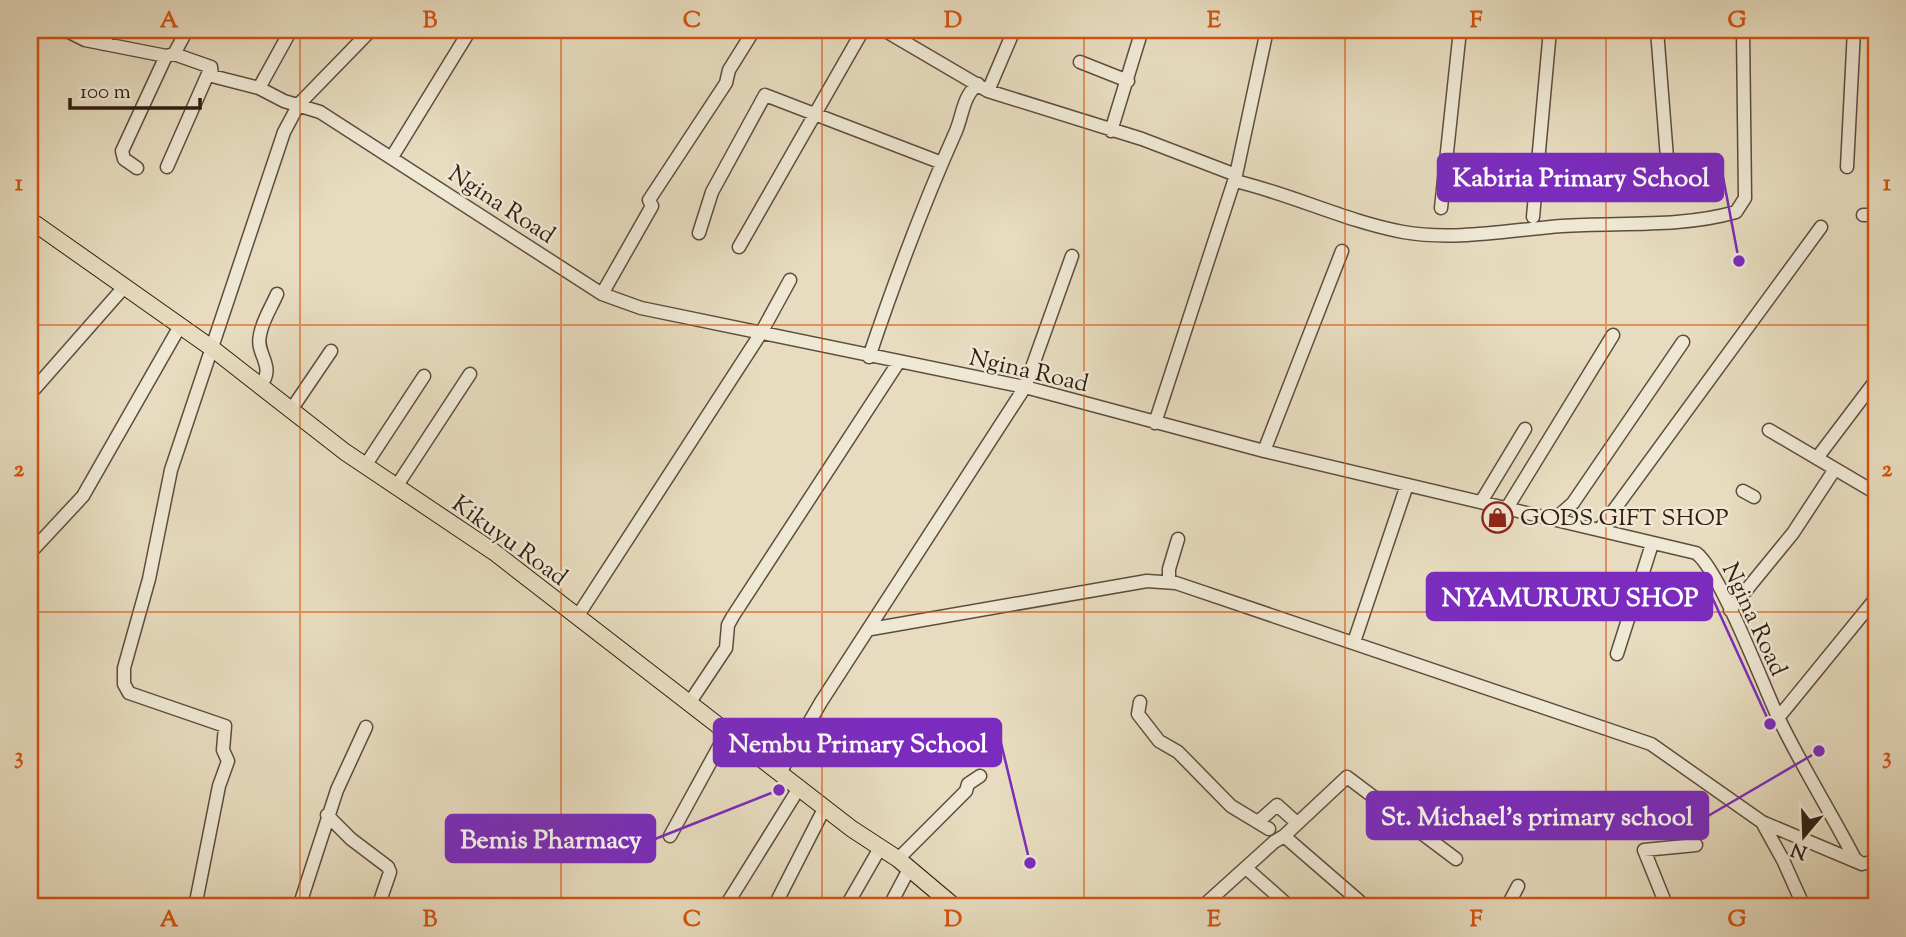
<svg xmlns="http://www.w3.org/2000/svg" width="1906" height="937" font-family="'Sorts Mill Goudy',serif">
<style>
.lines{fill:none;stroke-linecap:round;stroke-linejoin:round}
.minor-casing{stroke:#5e4d3d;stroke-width:15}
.major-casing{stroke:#311d12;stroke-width:18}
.minor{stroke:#efe8d5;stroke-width:12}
.major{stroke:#e7dcbf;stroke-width:16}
.grid{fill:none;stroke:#d6530d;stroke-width:2;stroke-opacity:0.55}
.labels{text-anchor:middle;stroke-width:5;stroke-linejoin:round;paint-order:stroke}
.street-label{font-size:24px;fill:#311d12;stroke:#efe8d5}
.poi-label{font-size:24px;fill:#311d12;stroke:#efe8d5;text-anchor:start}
.leader{fill:none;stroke:#7b2cbf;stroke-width:2.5}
.callout-dot{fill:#7b2cbf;stroke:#efe8d5;stroke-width:2.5}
.callout{fill:#7b2cbf;stroke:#7b2cbf;stroke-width:2.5}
.callout-label{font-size:26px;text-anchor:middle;font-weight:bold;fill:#fff}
.neatline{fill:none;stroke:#d6530d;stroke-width:2.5}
.grid-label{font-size:23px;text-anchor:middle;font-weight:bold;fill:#d6530d}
</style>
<rect width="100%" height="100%" fill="#e7dcbf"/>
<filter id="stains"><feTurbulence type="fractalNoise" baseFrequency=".00286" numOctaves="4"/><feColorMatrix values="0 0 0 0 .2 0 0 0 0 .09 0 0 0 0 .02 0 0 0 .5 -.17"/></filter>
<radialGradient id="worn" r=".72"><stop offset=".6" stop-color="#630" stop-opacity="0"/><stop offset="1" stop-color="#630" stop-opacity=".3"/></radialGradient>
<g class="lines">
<defs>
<path id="minor" d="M 65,30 L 85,40 L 166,56 L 174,54 L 211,67 L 212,76 L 259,88 L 284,101 L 320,112 L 602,294 L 641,308 L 1025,387 L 1264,451 L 1696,553 C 1719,569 1763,685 1778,717 C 1801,765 1830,811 1855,859 L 1862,864
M 884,30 L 988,91 L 1142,139 L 1236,175
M 1657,30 L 1668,171
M 104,44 L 109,30
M 174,54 L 187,30
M 1080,62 L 1128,81
M 259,88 L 291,30
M 988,91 L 1014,30
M 1111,131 L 1142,30
M 392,157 L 470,30
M 167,167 L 211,67
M 1847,167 L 1854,30
M 137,168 L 124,159 L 122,151 L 166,56
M 1235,181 C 1291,194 1345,221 1403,232 C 1455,241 1509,230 1562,226 C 1619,222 1680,228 1736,212 L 1745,198 L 1743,30
M 1441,208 L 1460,30
M 1863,215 L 1876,215
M 1533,217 L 1550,30
M 699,233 L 712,192 L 765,95 L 942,163
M 739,247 L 863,30
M 602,294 L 652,206 L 649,200 L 726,83 L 729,70 L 754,30
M 869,357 C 895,280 923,205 956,131 C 963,114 963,96 978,84
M 260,386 C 277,366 255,355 260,335 C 262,321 272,306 277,294
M 30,394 L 125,286
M 291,410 L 331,351
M 1155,423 L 1236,175 L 1267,30
M 1769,430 L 1876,493
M 1264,451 L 1342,251
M 1817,458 L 1876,380
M 365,466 L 424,376
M 396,487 L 470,374
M 1743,491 L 1754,497
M 1481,502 L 1525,429
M 1507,508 L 1613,335
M 1555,519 L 1573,503 L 1683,342
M 1600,529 L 1821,227
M 30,553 L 83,496 L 180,326
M 1169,582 L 1169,569 L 1178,539
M 1730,610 L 1793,533 L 1835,469
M 577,617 L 761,333 L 790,280
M 871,629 L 1147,581 L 1176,583 L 1651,744 L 1762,822 L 1862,864 L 1876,861
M 1354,642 L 1407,485
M 1617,654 L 1652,544
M 690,702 L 726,648 L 728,625 L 733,616 L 898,363
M 1140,702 L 1138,714 L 1159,741 L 1178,752 L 1231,806 L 1269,829
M 1778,718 L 1876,598
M 781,771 L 821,702 L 1025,387 L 1072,256
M 327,815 L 351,839 L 388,867 L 390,872 L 378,907
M 1259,821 L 1277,805 L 1297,823
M 1762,822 L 1783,860 L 1804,907
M 670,836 L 727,732
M 1284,836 L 1347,777 L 1456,859
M 898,859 L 966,791 L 968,784 L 980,776
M 1247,869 L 1290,907
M 849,902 L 880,848
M 195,907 L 219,786 L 228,761 L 223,750 L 225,726 L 129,693 L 124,684 L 124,668 L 149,579 L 171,470 L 284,132 L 299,104 L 371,30
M 299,907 L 337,790 L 366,727
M 725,907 L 799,788
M 774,907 L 825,807
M 889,907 L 908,871
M 1202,907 L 1274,842 L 1284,836 L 1366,907
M 1507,907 L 1518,886
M 1667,907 L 1644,850 L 1696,845"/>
<path id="major" d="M 30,220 L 213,349 L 345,452 L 494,552 L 852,829 L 898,859 L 955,907"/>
</defs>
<use href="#minor" class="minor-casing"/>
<use href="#major" class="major-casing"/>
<use href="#minor" class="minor"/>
<use href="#major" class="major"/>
</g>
<path class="grid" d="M 300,30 L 300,907M 561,30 L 561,907M 822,30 L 822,907M 1084,30 L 1084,907M 1345,30 L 1345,907M 1606,30 L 1606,907M 30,325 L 1876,325M 30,612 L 1876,612"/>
<defs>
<symbol id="shop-ring" viewBox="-11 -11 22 22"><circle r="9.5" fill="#efe8d5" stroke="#8f2418" stroke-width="1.5"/><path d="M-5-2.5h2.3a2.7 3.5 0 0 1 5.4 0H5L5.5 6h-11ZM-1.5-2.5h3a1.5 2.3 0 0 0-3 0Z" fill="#8f2418"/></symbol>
</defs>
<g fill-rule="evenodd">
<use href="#shop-ring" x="1480" y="500" width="35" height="35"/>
</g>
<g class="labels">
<g class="street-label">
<text transform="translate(502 204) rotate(33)" y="8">Ngina Road</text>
<text transform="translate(1029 370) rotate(13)" y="8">Ngina Road</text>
<text transform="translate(510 540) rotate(36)" y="8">Kikuyu Road</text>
<text transform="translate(1755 619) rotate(65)" y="8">Ngina Road</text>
</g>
<g class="poi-label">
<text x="1520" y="525">GODS GIFT SHOP</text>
</g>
</g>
<path class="leader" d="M1739 261L1723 177M1770 724L1712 597M1030 863L1001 743M1819 751L1708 816M779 790L655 839"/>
<g class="callout-dot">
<circle cx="1739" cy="261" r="7"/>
<circle cx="1770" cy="724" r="7"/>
<circle cx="1030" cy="863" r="7"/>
<circle cx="1819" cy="751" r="7"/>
<circle cx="779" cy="790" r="7"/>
</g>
<g class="callout">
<rect x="1438" y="154" width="285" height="47" rx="7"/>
<rect x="1427" y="573" width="285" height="47" rx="7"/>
<rect x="714" y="719" width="287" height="47" rx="7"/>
<rect x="1367" y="792" width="341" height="47" rx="7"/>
<rect x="446" y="815" width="209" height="47" rx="7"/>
</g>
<g class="callout-label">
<text x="1581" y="186">Kabiria Primary School</text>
<text x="1570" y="606">NYAMURURU SHOP</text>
<text x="858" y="752">Nembu Primary School</text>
<text x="1537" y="825">St. Michael's primary school</text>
<text x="551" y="848">Bemis Pharmacy</text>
</g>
<rect width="1906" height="937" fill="none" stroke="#e7dcbf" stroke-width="77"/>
<g transform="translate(1804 836) rotate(199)" stroke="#efe8d5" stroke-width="5" paint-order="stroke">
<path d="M0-5L12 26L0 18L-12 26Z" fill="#311d12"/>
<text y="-10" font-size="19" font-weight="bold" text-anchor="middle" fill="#311d12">N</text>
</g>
<path d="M70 98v10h130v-10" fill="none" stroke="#311d12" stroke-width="3.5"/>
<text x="80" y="98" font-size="21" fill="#311d12" stroke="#efe8d5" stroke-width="5" paint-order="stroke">100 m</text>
<rect x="38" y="38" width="1830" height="860" class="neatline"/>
<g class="grid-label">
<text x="169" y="27">A</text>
<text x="430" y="27">B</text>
<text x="692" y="27">C</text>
<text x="953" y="27">D</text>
<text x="1214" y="27">E</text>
<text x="1476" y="27">F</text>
<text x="1737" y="27">G</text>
<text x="19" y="190">1</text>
<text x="1887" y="190">1</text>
<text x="19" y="476">2</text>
<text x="1887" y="476">2</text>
<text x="19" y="763">3</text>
<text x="1887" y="763">3</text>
<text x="169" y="926">A</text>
<text x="430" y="926">B</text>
<text x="692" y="926">C</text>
<text x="953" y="926">D</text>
<text x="1214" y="926">E</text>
<text x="1476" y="926">F</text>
<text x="1737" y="926">G</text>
</g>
<rect width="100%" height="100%" filter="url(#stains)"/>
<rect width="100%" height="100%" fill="url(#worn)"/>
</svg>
